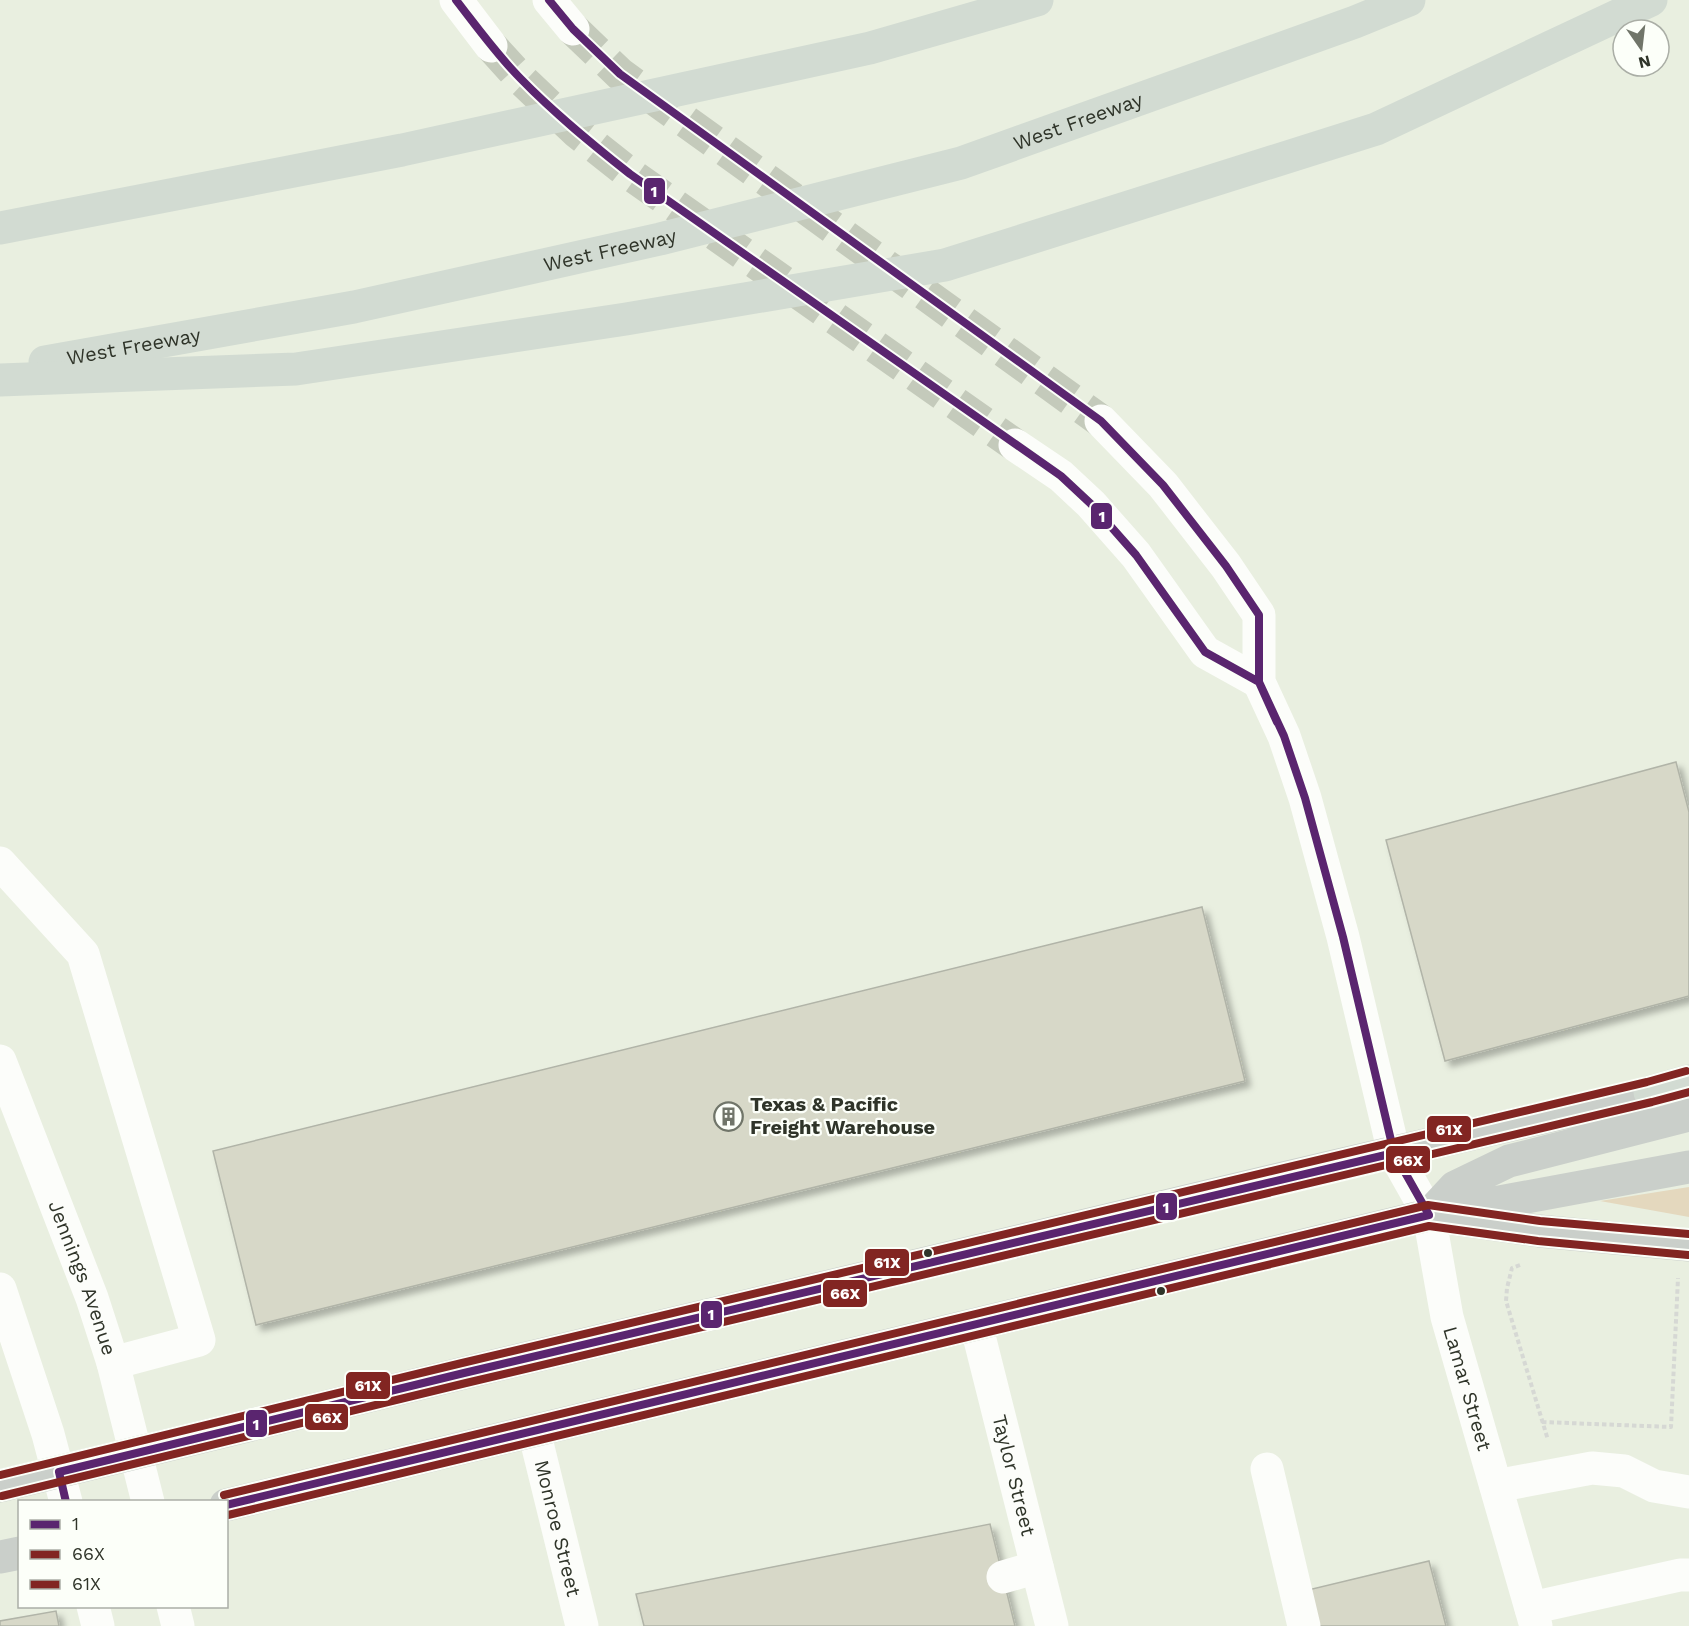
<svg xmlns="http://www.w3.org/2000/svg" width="1689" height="1626" font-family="'Work Sans',sans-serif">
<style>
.green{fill:#e4d8be}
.building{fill:#d7d8c8;stroke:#b1b4a8;stroke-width:1.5;filter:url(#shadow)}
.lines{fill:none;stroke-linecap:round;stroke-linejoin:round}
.minor-tunnel{stroke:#c4cabb;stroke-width:33;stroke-dasharray:33 16;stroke-linecap:butt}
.path{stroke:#d6d8d4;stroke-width:4;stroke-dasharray:4.5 3;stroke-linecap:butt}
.minor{stroke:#fcfdfa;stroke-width:33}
.major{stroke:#cacfca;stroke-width:33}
.highway{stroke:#d2dbd2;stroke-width:33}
.bus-1-casing{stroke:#fcfff9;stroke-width:12}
.bus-2-casing{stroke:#fcfff9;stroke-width:12}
.bus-3-casing{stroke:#fcfff9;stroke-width:12}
.bus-1{stroke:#5a256f;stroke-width:8}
.bus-2{stroke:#822522;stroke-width:8}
.bus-3{stroke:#822522;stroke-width:8}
.bus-dot{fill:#2f3429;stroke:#fcfff9;stroke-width:2}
.labels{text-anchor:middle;stroke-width:4.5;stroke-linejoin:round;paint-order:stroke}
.street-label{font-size:20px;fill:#2f3429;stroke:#fcfff9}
.poi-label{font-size:20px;font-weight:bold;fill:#2f3429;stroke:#fcfff9;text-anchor:start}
.line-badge{stroke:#fcfff9;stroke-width:2}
.badge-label{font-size:16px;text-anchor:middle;font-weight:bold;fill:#fff}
</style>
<defs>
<filter id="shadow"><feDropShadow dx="5.5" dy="5.5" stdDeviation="3" flood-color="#0004"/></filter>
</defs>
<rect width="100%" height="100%" fill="#e9efe0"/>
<path class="green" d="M 1689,1187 L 1689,1217 L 1600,1201 Z"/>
<path class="building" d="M 1676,762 L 1689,812 L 1689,996 L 1445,1061 L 1386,840 Z
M 1202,907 L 1245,1081 L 256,1325 L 213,1151 Z
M 990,1524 L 1015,1626 L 644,1626 L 636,1594 Z
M 1429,1561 L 1446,1626 L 1317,1626 L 1308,1590 Z
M 56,1611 L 59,1626 L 0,1626 L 0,1621 Z"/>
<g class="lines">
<path class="minor-tunnel" d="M 573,29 L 620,74 L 1101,421
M 491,46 L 521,79 L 577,132 L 630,174 L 1015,445"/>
<path class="path" d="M 1520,1265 L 1512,1268 L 1507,1288 L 1506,1301 L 1548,1440
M 1542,1422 L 1671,1427 L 1678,1278"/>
<g class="minor">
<path d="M 456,0 L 491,46"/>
<path d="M 549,0 L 573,29"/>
<path id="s1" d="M 1101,421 L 1163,485 L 1226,566 L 1259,615 L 1259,682 L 1284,736 L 1305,798 L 1343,937 L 1394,1153 L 1429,1215 L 1447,1317 L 1536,1626"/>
<path d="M 1015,445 L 1061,476 L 1091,504 L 1136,555 L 1205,652 L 1259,682"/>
<path d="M 0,863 L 83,954 L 199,1340 L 113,1363"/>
<path id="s2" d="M 0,1061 L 92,1298 L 113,1363 L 148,1502"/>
<path d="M 0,1289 L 48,1434 L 66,1502"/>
<path id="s3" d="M 976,1324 L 1052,1626"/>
<path id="s4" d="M 534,1431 L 582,1626"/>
<path d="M 1267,1469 L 1304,1626"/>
<path d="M 1496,1486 L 1592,1468 L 1624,1471 L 1654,1486 L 1689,1492"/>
<path d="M 1003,1577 L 1037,1567"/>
<path d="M 93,1606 L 98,1626"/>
<path d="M 173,1606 L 178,1626"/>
<path d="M 1531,1608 L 1680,1575 L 1689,1575"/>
</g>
<path class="major" d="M 1429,1215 L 1455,1187 L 1509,1161 L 1689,1115
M 1454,1219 L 1539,1231 L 1689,1245
M 0,1486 L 464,1373 L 1330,1167 L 1676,1087
M 226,1505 L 1429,1215 L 1689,1167
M 0,1557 L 20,1553"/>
<g class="highway">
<path d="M 0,228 L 402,150 L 870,48 L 1037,0"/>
<path id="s5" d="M 45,362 L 354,307 L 660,239 L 961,163 L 1355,22 L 1409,0"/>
<path d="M 0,380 L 296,369 L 626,319 L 945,265 L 1376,129 L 1651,0"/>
<path d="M 1650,1092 L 1689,1081"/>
</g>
<defs>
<path id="bus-1" d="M 456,0 C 477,27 497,55 521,79 C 555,114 592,144 630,174 L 1061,476 L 1091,504 L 1136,555 L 1205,652 L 1259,682 L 1277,722
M 66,1502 L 59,1472 L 464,1373 L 1394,1153
M 226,1505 L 1429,1215 L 1394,1153 L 1343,937 L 1305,798 L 1284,736 L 1259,682 L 1259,615 L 1226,566 L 1163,485 L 1101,421 L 620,74 L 573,29 L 549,0"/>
<path id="bus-2" d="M 2,1496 L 466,1383 L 1652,1102 L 1689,1092
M 228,1515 L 1429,1226 L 1538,1241 L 1688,1255"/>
<path id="bus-3" d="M 0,1475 L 462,1363 L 1647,1082 L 1686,1071
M 224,1495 L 1428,1205 L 1540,1221 L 1689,1234"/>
</defs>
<use href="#bus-1" class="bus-1-casing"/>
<use href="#bus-2" class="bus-2-casing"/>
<use href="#bus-3" class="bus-3-casing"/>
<use href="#bus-1" class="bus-1"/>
<use href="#bus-2" class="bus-2"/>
<use href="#bus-3" class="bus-3"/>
</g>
<defs>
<symbol id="building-ring" viewBox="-11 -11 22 22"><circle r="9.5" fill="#fcfff9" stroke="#707569" stroke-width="1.5"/><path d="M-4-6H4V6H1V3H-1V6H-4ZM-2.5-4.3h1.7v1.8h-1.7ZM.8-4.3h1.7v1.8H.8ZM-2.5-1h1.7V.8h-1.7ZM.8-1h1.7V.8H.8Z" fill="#707569"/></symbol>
</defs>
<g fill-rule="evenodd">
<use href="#building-ring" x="712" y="1100" width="33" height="33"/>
</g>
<g class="bus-dot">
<circle cx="928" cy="1253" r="5"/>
<circle cx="1161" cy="1291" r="5"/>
</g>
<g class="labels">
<g class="street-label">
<text dy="7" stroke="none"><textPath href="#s5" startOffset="1062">West Freeway</textPath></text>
<text dy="7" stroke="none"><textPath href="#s5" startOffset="576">West Freeway</textPath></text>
<text dy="7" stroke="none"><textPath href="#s5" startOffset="90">West Freeway</textPath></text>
<text dy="7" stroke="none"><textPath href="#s2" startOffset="232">Jennings Avenue</textPath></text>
<text dy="7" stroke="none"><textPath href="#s1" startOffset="1058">Lamar Street</textPath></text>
<text dy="7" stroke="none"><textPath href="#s3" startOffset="156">Taylor Street</textPath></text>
<text dy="7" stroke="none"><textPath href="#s4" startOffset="100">Monroe Street</textPath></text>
</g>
<g class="poi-label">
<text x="750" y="1111">Texas &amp; Pacific<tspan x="750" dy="23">Freight Warehouse</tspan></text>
</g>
</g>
<g class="line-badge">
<rect x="643" y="177" width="23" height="28" rx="6" fill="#5a256f"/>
<rect x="1090" y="502" width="23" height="28" rx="6" fill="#5a256f"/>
<rect x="1426" y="1115" width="46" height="28" rx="6" fill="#822522"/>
<rect x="1385" y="1145" width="46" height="29" rx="6" fill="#822522"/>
<rect x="1155" y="1192" width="23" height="29" rx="6" fill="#5a256f"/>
<rect x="864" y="1248" width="46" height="29" rx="6" fill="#822522"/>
<rect x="822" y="1279" width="46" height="29" rx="6" fill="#822522"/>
<rect x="700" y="1300" width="23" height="29" rx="6" fill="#5a256f"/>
<rect x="345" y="1371" width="46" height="29" rx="6" fill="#822522"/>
<rect x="304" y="1403" width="45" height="28" rx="6" fill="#822522"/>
<rect x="245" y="1409" width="23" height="29" rx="6" fill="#5a256f"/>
</g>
<g class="badge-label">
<text x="654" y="197">1</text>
<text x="1102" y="522">1</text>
<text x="1449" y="1135">61X</text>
<text x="1408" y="1166">66X</text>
<text x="1166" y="1213">1</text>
<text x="887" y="1268">61X</text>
<text x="845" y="1299">66X</text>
<text x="711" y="1320">1</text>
<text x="368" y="1391">61X</text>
<text x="327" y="1423">66X</text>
<text x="256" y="1430">1</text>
</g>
<rect x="18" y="1500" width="210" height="108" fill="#fcfff9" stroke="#aaaea6" stroke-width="1.5"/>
<rect x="30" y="1520" width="30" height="9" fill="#5a256f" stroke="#aaaea6" stroke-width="1.5"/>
<text x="72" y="1530" font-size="18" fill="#2f3429">1</text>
<rect x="30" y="1550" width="30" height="9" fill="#822522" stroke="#aaaea6" stroke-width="1.5"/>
<text x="72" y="1560" font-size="18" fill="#2f3429">66X</text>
<rect x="30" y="1580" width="30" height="9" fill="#822522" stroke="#aaaea6" stroke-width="1.5"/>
<text x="72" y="1590" font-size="18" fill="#2f3429">61X</text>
<g transform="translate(1641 48) rotate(166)"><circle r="28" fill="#fcfff9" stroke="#aaaea6" stroke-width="1.5"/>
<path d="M0-4.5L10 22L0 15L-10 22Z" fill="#707569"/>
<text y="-9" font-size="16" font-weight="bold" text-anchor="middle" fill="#2f3429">N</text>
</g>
</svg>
